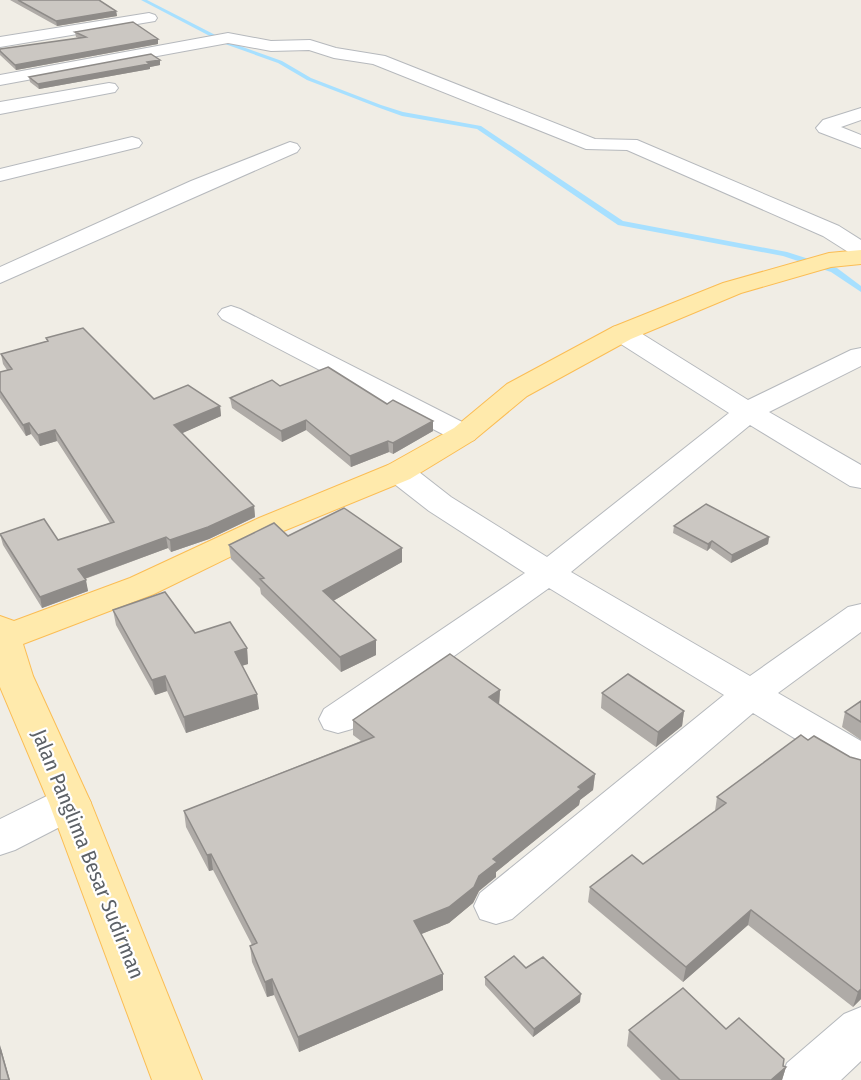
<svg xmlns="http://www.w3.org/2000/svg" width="861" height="1080" font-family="'Fira Sans Condensed',sans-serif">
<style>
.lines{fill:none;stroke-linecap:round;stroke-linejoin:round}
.stream{fill:#a7e0ff;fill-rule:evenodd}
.minor-casing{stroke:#b6b9bd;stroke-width:2}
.major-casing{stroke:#fbbd54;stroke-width:2}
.minor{fill:#fff;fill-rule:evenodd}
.major{fill:#ffeaac;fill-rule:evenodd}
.wall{fill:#afaba7}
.shaded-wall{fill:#8e8b88}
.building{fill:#cbc7c2;stroke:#8e8b88;stroke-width:1.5}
.labels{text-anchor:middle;stroke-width:4.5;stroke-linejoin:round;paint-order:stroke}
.near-street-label{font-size:21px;fill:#5d6267;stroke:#fff}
</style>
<rect width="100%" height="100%" fill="#f0ede5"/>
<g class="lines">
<path class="stream" d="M 141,0 L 147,0 L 229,42 L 282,61 L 311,78 L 381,105 L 403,112 L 481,126 L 623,221 L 787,252 L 837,268 L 861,286 L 861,292 L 831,272 L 783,256 L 618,225 L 477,129 L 402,116 L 377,107 L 307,80 L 278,63 L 225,44 Z"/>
<defs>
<path id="minor" d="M 149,13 L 155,15 L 157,18 L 155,21 L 0,47 L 0,37 Z
M 228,33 L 271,41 L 310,40 L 336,48 L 385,56 L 595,139 L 637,140 L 839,226 L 861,240 L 861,257 L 853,255 L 823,236 L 627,150 L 586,149 L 373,64 L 334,58 L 309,50 L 271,51 L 228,43 L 0,85 L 0,75 Z
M 109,83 L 115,84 L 118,88 L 115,92 L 0,114 L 0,102 Z
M 861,108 L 861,120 L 841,127 L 861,135 L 861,148 L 819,132 L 816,128 L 823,120 Z
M 132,137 L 139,139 L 142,143 L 139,147 L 0,181 L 0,169 Z
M 290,142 L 297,144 L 300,148 L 297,152 L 0,283 L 0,267 L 191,181 Z
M 231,306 L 240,309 L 474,428 L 479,434 L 474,440 L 464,443 L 454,440 L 222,319 L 218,314 L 222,309 Z
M 622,325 L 631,327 L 748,400 L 851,350 L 861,348 L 861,366 L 769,412 L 861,465 L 861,488 L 850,486 L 750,425 L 571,572 L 750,676 L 848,607 L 861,604 L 861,632 L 778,693 L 861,741 L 861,775 L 847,770 L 753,713 L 512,919 L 496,924 L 480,919 L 474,906 L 480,893 L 724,695 L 549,588 L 352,729 L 338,733 L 324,729 L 319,719 L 324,709 L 525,573 L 429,511 L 388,479 L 384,472 L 388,465 L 399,463 L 410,465 L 451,497 L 547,557 L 729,413 L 613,339 L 609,333 L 613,327 Z
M 70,787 L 85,792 L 91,803 L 85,814 L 15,850 L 0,855 L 0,819 L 55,792 Z
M 861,1007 L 861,1061 L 841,1080 L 780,1080 L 787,1063 L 844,1014 Z"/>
<path id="major" d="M 861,250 L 861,264 L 831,267 L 741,293 L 631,339 L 527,396 L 474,440 L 410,479 L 281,532 L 154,594 L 23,644 L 33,676 L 91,803 L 202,1080 L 152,1080 L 49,803 L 0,687 L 0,616 L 14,621 L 130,578 L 259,518 L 388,465 L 454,428 L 507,384 L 613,327 L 723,283 L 829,253 Z"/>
</defs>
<use href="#minor" class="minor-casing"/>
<use href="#major" class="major-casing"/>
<use href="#minor" class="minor"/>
<use href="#major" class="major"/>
</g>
<path class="wall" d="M 10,0 L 99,0 L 116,11 L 117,16 L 57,26 Z
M 75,32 L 158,39 L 158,44 L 16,70 L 0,55 L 0,49 L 79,38 L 76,37 Z
M 160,60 L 160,65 L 150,67 L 150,69 L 39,89 L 30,82 L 29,77 Z
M 46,338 L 154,399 L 220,406 L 221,416 L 182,433 L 254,506 L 255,517 L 209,539 L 171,552 L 168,548 L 85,579 L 88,591 L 42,608 L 3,545 L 0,534 L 58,540 L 110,523 L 57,441 L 40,446 L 31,434 L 26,436 L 0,398 L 0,372 L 7,370 L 3,364 L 1,354 L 47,341 Z
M 280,386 L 387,404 L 433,431 L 393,454 L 389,452 L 351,467 L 306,430 L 282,442 L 232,408 L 230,398 Z
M 674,526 L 769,537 L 768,544 L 731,563 L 710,548 L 707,551 L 673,533 Z
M 288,536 L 402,548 L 402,562 L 333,601 L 376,655 L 341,672 L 261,594 L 260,588 L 231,559 L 229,545 Z
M 113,610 L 247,648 L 248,664 L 242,666 L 259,709 L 186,733 L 167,691 L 155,695 L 116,625 Z
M 500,690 L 499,704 L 595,774 L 593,790 L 580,800 L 579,805 L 496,872 L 496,877 L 479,891 L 473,903 L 449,923 L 421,934 L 443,990 L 299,1052 L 274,995 L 267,997 L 252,962 L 250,946 L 252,945 L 213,870 L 209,871 L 186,827 L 184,811 L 361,741 L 353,735 L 353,720 Z
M 602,693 L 684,711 L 682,726 L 656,747 L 601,708 Z
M 861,701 L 861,740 L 842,727 L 845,712 Z
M 808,740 L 850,757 L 861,760 L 861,999 L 853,1007 L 748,925 L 683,982 L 588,902 L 590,887 L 643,864 L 715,811 L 717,797 Z
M 526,968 L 580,1002 L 533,1037 L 485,985 L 485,977 Z
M 726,1029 L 783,1066 L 786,1067 L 782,1080 L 661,1080 L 627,1046 L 629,1030 Z"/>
<path class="shaded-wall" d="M 116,11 L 117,16 L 57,26 L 56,21 Z
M 158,39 L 158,44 L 16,70 L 15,65 Z
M 160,60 L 160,65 L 150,67 L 150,69 L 39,89 L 38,84 Z
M 220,406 L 221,416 L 176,436 L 174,425 Z
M 306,420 L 306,430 L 282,442 L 281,431 Z
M 433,421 L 433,431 L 393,454 L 393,443 Z
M 29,423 L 31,434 L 26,436 L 23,425 Z
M 55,430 L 57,441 L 40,446 L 38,435 Z
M 388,441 L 389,452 L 351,467 L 350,456 Z
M 254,506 L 255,517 L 209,539 L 171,552 L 170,540 Z
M 166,537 L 168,548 L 81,580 L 78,569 Z
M 769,537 L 768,544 L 731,563 L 732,555 Z
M 712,541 L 710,548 L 707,551 L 708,544 Z
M 402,548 L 402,562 L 324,606 L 323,591 Z
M 86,580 L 88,591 L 42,608 L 40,597 Z
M 376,640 L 376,655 L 341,672 L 340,657 Z
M 247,648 L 248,664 L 237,667 L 235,652 Z
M 165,676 L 167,691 L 155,695 L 152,680 Z
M 500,690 L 499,705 L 489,697 Z
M 257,694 L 259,709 L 186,733 L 184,717 Z
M 684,711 L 682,726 L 656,747 L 658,732 Z
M 595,774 L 593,790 L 580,800 L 579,805 L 496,872 L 496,877 L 479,891 L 473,903 L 449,923 L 414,937 L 414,921 L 479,876 L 493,859 L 578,787 Z
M 211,854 L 213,870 L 209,871 L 207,855 Z
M 751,910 L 748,925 L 683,982 L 686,967 Z
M 443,974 L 443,990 L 299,1052 L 298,1037 Z
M 272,979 L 274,995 L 267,997 L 265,982 Z
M 861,989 L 861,999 L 853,1007 L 858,992 Z
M 581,994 L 580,1002 L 533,1037 L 534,1029 Z
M 0,1045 L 10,1080 L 9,1080 L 0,1048 Z
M 786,1067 L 782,1080 L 771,1080 Z"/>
<path class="building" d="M 18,0 L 99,0 L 116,11 L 56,21 Z
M 133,22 L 158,39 L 15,65 L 0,51 L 0,49 L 86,37 L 75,32 Z
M 151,54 L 160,60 L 147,62 L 149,64 L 38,84 L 29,77 Z
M 83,328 L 154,399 L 188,385 L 220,406 L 174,425 L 254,506 L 208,527 L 170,540 L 166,537 L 78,569 L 86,580 L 40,597 L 0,534 L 44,519 L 58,540 L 114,522 L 55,430 L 38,435 L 29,423 L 23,425 L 0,391 L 0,372 L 12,369 L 1,354 L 48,341 L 46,338 Z
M 328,367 L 387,404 L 393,400 L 433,421 L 393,443 L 388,441 L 350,456 L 306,420 L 281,431 L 230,398 L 272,380 L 280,386 Z
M 706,504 L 769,537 L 732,555 L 712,541 L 708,544 L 674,526 Z
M 344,508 L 402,548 L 323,591 L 376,640 L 340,657 L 260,579 L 264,578 L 229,545 L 274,523 L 288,536 Z
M 165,592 L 195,633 L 230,622 L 247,648 L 235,652 L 257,694 L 184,717 L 165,676 L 152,680 L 113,610 Z
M 450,654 L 500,690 L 489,697 L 595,774 L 578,787 L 581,789 L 493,859 L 497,862 L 479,876 L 474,887 L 449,907 L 414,921 L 443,974 L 298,1037 L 272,979 L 265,982 L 250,946 L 257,943 L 211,854 L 207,855 L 184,811 L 374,737 L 353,720 Z
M 628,674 L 684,711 L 658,732 L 602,693 Z
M 861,701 L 861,722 L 845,712 Z
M 801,735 L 808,740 L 814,736 L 850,757 L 861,760 L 861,989 L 858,992 L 751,910 L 686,967 L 590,887 L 632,855 L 643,864 L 726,803 L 717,797 Z
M 514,956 L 526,968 L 543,957 L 581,994 L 534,1029 L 485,977 Z
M 683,988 L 726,1029 L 739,1018 L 784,1059 L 783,1066 L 786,1067 L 771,1080 L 680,1080 L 629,1030 Z
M 0,1048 L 9,1080 L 0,1080 Z"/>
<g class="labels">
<g class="near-street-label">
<text transform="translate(88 854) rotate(68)" y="7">Jalan Panglima Besar Sudirman</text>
</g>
</g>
</svg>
